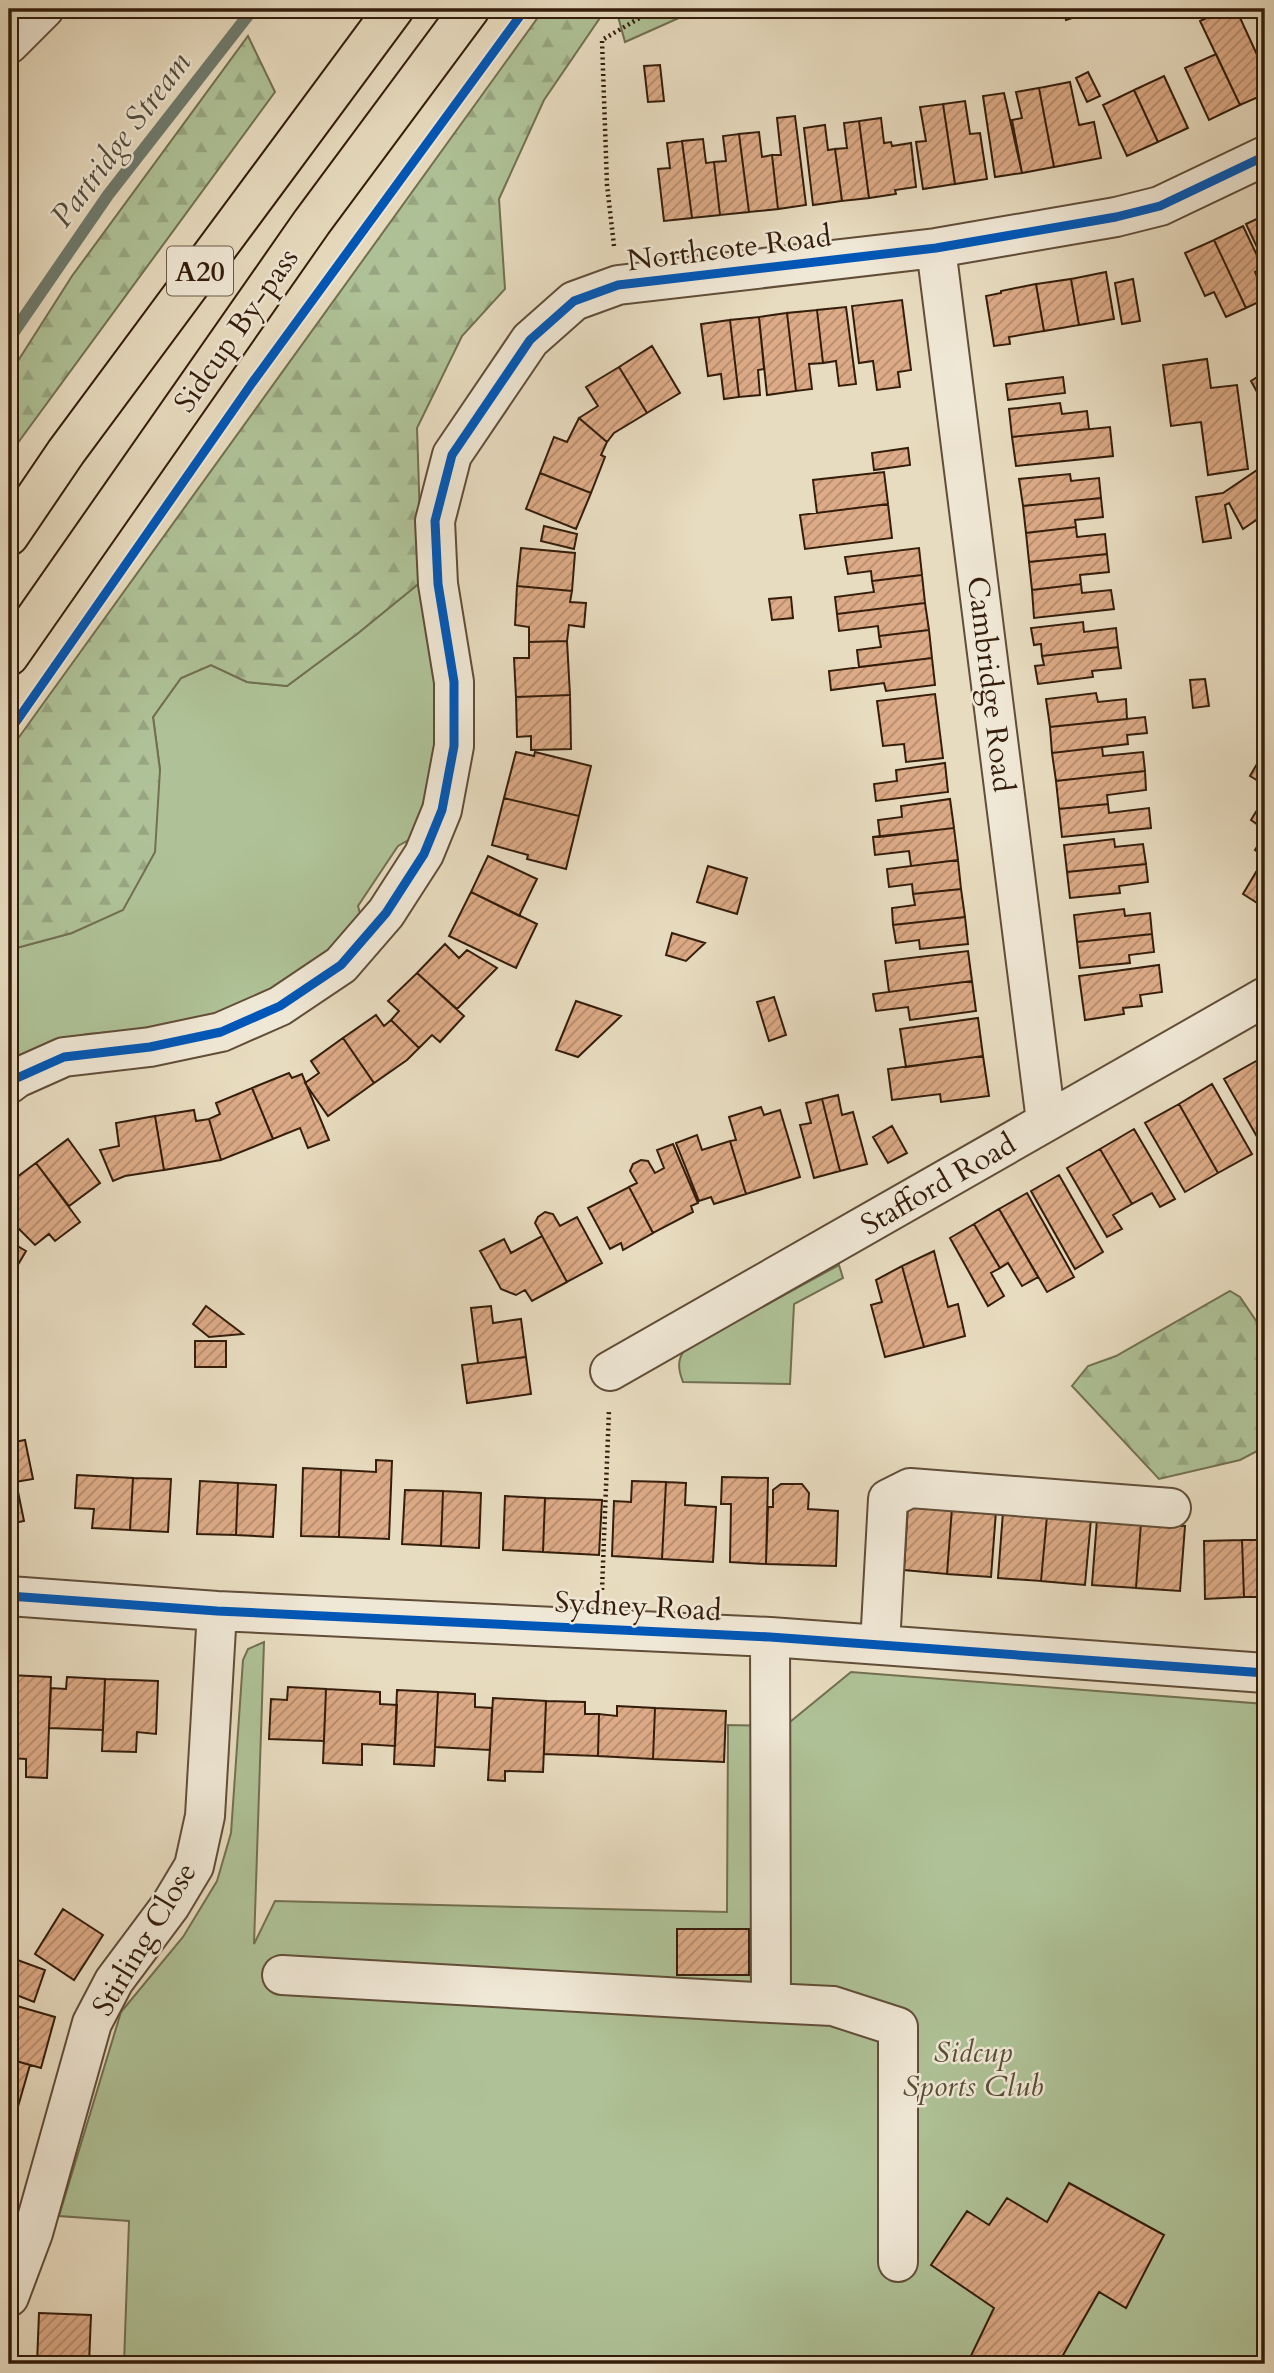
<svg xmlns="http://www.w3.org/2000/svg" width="1274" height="2373" font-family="Cardo,serif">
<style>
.green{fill:#afc297;stroke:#727051;stroke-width:2}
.forest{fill:url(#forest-firs);stroke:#727051;stroke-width:2}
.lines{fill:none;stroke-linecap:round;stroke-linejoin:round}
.stream{stroke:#6f7c6f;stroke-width:12}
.building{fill:url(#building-hatch);stroke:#341d0b;stroke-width:2}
.minor-casing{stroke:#614d38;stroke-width:42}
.highway-casing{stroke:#341d0b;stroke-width:42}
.path{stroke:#341d0b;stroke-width:4.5;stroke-dasharray:2 3.5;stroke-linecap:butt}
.minor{stroke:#f0e8d6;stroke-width:38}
.highway{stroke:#e8dcc0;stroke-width:38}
.cycleway-casing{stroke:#f0e8d6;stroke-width:13}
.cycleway{stroke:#0057b8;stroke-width:9}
.labels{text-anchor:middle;stroke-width:5;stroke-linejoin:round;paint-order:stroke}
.shield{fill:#f0e8d6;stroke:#6c5a48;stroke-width:2}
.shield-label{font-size:28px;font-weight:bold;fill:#341d0b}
.street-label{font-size:30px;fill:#341d0b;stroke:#f0e8d6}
.park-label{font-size:30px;font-style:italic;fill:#594f35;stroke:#f0e8d6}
.water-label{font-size:32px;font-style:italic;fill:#524d3d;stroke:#f0e8d6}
</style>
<defs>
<pattern id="forest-firs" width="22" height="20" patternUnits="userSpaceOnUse" patternTransform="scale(1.75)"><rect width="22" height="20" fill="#afc297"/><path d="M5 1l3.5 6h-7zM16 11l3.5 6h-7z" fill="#97a681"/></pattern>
<pattern id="building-hatch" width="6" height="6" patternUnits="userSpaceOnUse" patternTransform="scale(1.75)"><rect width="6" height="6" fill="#ddab87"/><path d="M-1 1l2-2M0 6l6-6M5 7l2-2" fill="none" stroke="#b48b6d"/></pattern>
</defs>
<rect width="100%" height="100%" fill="#e8dcc0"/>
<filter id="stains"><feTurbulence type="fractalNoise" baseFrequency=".00286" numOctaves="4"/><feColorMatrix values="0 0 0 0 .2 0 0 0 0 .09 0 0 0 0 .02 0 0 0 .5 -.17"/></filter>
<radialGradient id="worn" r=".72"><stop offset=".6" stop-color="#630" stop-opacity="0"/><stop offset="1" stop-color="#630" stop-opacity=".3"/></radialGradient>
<path class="green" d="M 616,9 L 699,9 L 625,42 Z
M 422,581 L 441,703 L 433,779 L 414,837 L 398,846 L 358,906 L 362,921 L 313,968 L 252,1005 L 180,1027 L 87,1034 L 29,1051 L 9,1064 L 9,950 L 72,933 L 160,770 L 153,717 L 181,678 L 211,665 L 247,682 L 287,686 L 357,634 Z
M 839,1265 L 843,1278 L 794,1304 L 790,1384 L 683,1382 C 678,1369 677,1360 685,1349 Z
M 264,1642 L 254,1944 L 275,1901 L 727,1912 L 728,1725 L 785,1726 L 851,1672 L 1265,1704 L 1265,2364 L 124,2364 L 129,2221 L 59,2216 L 121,2012 L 183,1937 L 217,1881 L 231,1833 L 243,1660 L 248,1649 Z"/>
<path class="forest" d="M 544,9 L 606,9 L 544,100 L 499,199 L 505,289 L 462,336 L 417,428 L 422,581 L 357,634 L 287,686 L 247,682 L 211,665 L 181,678 L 153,717 L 160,770 L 155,852 L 123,910 L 72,933 L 9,950 L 9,751 Z
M 248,36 L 275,92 L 9,455 L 9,375 L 72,276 Z
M 1230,1291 L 1240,1297 L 1265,1334 L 1265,1447 L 1240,1460 L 1159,1479 L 1072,1386 L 1088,1366 L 1116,1356 Z"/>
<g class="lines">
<path class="stream" d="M 9,339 L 108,195 L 253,9"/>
</g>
<path class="building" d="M 1063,9 L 1090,9 L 1091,12 L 1066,20 Z
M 1227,9 L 1236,9 L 1265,72 L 1265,94 L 1240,105 L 1200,21 Z
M 1265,10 L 1265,27 L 1259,13 Z
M 1216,54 L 1240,105 L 1209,120 L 1185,68 Z
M 660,65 L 664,101 L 648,102 L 644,66 Z
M 1088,72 L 1100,96 L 1087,102 L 1076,78 Z
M 1164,76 L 1188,128 L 1158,142 L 1134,90 Z
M 1070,82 L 1079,125 L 1094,122 L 1101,158 L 1054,167 L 1039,88 Z
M 1039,88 L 1054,167 L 1022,173 L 1012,120 L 1022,118 L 1016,92 Z
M 1134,90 L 1158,142 L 1127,156 L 1103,105 Z
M 1004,93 L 1022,173 L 995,177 L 983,96 Z
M 965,101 L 970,134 L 980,133 L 987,179 L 955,184 L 943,104 Z
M 943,104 L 955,184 L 923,189 L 916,142 L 926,141 L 920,107 Z
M 795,116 L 806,205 L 778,209 L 772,155 L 781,155 L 777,118 Z
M 881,118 L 884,143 L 891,142 L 892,146 L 911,143 L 916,187 L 895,190 L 896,194 L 869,198 L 859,121 Z
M 859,121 L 869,198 L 842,201 L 835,149 L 847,148 L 844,123 Z
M 825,125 L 828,150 L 835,149 L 842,201 L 813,205 L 804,128 Z
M 759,132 L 762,157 L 772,155 L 778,209 L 749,212 L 739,134 Z
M 739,134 L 749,212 L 720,215 L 714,162 L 726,161 L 723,136 Z
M 703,139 L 706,163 L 714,162 L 720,215 L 692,218 L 682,141 Z
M 682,141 L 692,218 L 664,221 L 658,169 L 670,168 L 667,143 Z
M 1265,215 L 1265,264 L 1246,224 Z
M 1243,226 L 1263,268 L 1255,272 L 1265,295 L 1265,299 L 1246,308 L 1214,240 Z
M 1214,240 L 1246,308 L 1226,317 L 1214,292 L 1205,296 L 1185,253 Z
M 1106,272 L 1114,319 L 1079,325 L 1071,279 Z
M 1071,279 L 1079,325 L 1044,331 L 1036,284 Z
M 1133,279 L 1140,321 L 1122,324 L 1115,283 Z
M 1036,284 L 1044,331 L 1009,337 L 1010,344 L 994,346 L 986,296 L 1001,293 L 1001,291 Z
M 902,300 L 911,370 L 898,372 L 900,387 L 877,390 L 873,361 L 859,363 L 852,306 Z
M 846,307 L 856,384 L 839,386 L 836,361 L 823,363 L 817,310 Z
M 817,310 L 823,363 L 809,364 L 812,389 L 796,391 L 787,313 Z
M 787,313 L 796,391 L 767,395 L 759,317 Z
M 759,317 L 764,369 L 758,370 L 760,395 L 739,397 L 730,320 Z
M 730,320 L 739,397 L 724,399 L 721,374 L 708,376 L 701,324 Z
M 652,346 L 680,393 L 647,413 L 619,367 Z
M 1207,359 L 1211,388 L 1237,385 L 1248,469 L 1208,475 L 1201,422 L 1171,426 L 1163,365 Z
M 619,367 L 647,413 L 614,433 L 607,442 L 579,418 L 598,406 L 586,387 Z
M 1265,372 L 1265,397 L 1261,399 L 1251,381 Z
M 1063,377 L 1065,393 L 1008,400 L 1006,384 Z
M 1060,403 L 1062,414 L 1087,411 L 1089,429 L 1012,437 L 1009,409 Z
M 579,418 L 607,442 L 601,455 L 605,457 L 591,493 L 540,473 L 554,437 L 567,442 Z
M 1110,427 L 1113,456 L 1016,466 L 1012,437 Z
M 908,448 L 910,465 L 874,470 L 872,453 Z
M 1263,466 L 1265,470 L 1265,514 L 1243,529 L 1229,503 L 1225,505 L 1231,538 L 1203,542 L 1196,497 L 1223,493 Z
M 884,472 L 888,504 L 817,513 L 813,480 Z
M 540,473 L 591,493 L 576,529 L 526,509 Z
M 1070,474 L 1071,481 L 1099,478 L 1101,498 L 1023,506 L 1019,479 Z
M 1101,498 L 1103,517 L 1075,520 L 1076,527 L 1026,533 L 1023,506 Z
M 888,504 L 892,538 L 805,549 L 800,515 Z
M 544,526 L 577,534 L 574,549 L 541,541 Z
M 1076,527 L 1077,537 L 1105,534 L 1107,554 L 1029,562 L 1026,533 Z
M 521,548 L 575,553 L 572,591 L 517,586 Z
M 919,548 L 922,575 L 872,581 L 871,571 L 848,574 L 845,557 Z
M 1107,554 L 1109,572 L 1080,575 L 1081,584 L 1032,590 L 1029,562 Z
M 922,575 L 925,603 L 837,614 L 835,597 L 874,592 L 872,581 Z
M 1081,584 L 1082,593 L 1111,590 L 1114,609 L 1034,618 L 1032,590 Z
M 517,586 L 572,591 L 570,602 L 586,603 L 584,627 L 569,625 L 567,641 L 529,642 L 529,627 L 515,625 Z
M 791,597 L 793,618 L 772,620 L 769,599 Z
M 925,603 L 929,630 L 879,636 L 878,626 L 839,631 L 837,614 Z
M 1083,622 L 1084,632 L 1116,628 L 1118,647 L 1042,656 L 1041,644 L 1034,645 L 1031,628 Z
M 929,630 L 932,658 L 859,667 L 857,650 L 881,647 L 879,636 Z
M 567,641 L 570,695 L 516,697 L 514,658 L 529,658 L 529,642 Z
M 1118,647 L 1121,668 L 1092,671 L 1093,677 L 1038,684 L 1035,666 L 1044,665 L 1042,656 Z
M 932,658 L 935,685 L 886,691 L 884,683 L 831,690 L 829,671 Z
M 1205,679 L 1209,706 L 1193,708 L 1190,680 Z
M 1096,693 L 1098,702 L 1126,699 L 1127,719 L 1050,727 L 1046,699 Z
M 935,694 L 943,758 L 906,762 L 904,744 L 883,746 L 877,701 Z
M 570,695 L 571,749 L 531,750 L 531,736 L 517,737 L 516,697 Z
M 1145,717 L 1147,733 L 1127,735 L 1128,744 L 1052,753 L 1050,727 Z
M 1102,747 L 1103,756 L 1143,752 L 1145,771 L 1056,781 L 1052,753 Z
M 516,752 L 534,756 L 535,752 L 591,766 L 579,816 L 504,798 Z
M 945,763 L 948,792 L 876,801 L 874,784 L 897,781 L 896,770 Z
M 1257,764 L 1265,770 L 1265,785 L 1250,776 Z
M 1145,771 L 1146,790 L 1107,795 L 1108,804 L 1059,809 L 1056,781 Z
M 1265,797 L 1265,830 L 1251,820 Z
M 504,798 L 579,816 L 566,869 L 527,859 L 528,855 L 492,845 Z
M 950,799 L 954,828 L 880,837 L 878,820 L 902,817 L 901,806 Z
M 1108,804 L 1109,813 L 1149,808 L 1151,828 L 1062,837 L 1059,809 Z
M 954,828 L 958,860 L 911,866 L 909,851 L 875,855 L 873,837 Z
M 1265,834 L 1265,857 L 1255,850 Z
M 1114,839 L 1115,847 L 1143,844 L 1146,864 L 1067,872 L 1064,845 Z
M 488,856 L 537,879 L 519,916 L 471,892 Z
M 1265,857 L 1265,908 L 1243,894 Z
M 958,860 L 961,889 L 913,894 L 912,884 L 889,887 L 887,869 Z
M 1146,864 L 1148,882 L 1119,886 L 1120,893 L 1070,898 L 1067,872 Z
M 708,866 L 747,878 L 737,914 L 697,902 Z
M 961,889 L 965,917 L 893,925 L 892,908 L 915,905 L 913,894 Z
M 471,892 L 537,924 L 516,968 L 449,936 Z
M 1124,909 L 1125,916 L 1150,913 L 1152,934 L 1077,942 L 1074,915 Z
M 965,917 L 968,944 L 920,949 L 919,940 L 896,943 L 893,925 Z
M 672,933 L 705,943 L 686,961 L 666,955 Z
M 1152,934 L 1154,952 L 1129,955 L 1130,963 L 1080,968 L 1077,942 Z
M 445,944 L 459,958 L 467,950 L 497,968 L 457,1009 L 417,973 Z
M 968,951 L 972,981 L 889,992 L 885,961 Z
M 1159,965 L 1162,992 L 1140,995 L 1142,1006 L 1123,1008 L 1124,1014 L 1085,1020 L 1079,976 Z
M 417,973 L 464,1016 L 440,1042 L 432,1035 L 419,1048 L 391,1020 L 399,1011 L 388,1001 Z
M 972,981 L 976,1011 L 910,1020 L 908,1007 L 876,1011 L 873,994 Z
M 774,997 L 786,1035 L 769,1041 L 757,1002 Z
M 576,1001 L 621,1016 L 578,1057 L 556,1050 Z
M 376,1015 L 384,1026 L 391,1020 L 419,1048 L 407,1060 L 374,1083 L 343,1038 Z
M 978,1018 L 983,1056 L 906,1067 L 900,1029 Z
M 343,1038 L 374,1083 L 328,1116 L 305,1083 L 319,1073 L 311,1061 Z
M 983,1056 L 989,1096 L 941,1102 L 940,1094 L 892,1100 L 888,1069 Z
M 1265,1056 L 1265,1073 L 1258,1060 Z
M 1258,1060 L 1265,1073 L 1264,1149 L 1224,1079 Z
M 289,1073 L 292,1078 L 302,1074 L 329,1140 L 308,1148 L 300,1128 L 273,1139 L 252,1088 Z
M 1212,1084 L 1252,1154 L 1218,1173 L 1179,1104 Z
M 252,1088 L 273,1139 L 221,1160 L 209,1119 L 220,1114 L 216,1103 Z
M 838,1095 L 842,1115 L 853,1112 L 867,1164 L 840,1171 L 822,1099 Z
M 822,1099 L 840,1171 L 814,1178 L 800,1125 L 811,1123 L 806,1103 Z
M 1179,1104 L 1218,1173 L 1185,1192 L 1145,1123 Z
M 761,1107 L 764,1115 L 780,1110 L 800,1177 L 746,1194 L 730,1141 L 736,1140 L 729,1117 Z
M 194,1110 L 196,1121 L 209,1119 L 221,1160 L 164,1170 L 155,1116 Z
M 155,1116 L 164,1170 L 125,1176 L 113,1181 L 100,1150 L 119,1146 L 116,1123 Z
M 892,1126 L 907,1153 L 888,1163 L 873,1137 Z
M 1134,1129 L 1175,1199 L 1160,1207 L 1152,1193 L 1132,1204 L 1100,1149 Z
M 697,1135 L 702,1150 L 730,1141 L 746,1194 L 714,1204 L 711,1197 L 699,1201 L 676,1143 Z
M 68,1139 L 100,1183 L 69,1206 L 36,1163 Z
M 673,1144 L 698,1203 L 691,1206 L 693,1212 L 653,1233 L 629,1187 L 637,1183 L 630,1171 L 633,1164 L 641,1160 L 648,1161 L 655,1173 L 664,1168 L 657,1150 Z
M 1100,1149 L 1132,1204 L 1113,1215 L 1122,1229 L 1107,1237 L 1067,1168 Z
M 36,1163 L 80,1222 L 55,1241 L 49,1234 L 35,1245 L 9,1219 L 9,1183 Z
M 1059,1175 L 1103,1252 L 1075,1269 L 1031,1191 Z
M 629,1187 L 653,1233 L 623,1250 L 621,1243 L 610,1249 L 588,1208 Z
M 1027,1193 L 1074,1277 L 1047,1292 L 999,1209 Z
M 999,1209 L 1038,1277 L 1022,1286 L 1008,1263 L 1000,1268 L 974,1224 Z
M 545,1212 L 553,1214 L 560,1226 L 577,1217 L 602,1263 L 567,1282 L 535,1223 L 538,1217 Z
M 974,1224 L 1000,1268 L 991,1273 L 1004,1296 L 988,1306 L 950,1238 Z
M 542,1236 L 567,1282 L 532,1301 L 525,1290 L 516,1295 L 501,1289 L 480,1251 L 504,1239 L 511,1253 Z
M 9,1241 L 26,1251 L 9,1280 Z
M 934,1251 L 948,1307 L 958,1304 L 965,1336 L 924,1347 L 902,1266 Z
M 902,1266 L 924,1347 L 885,1357 L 871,1305 L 882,1302 L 876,1280 Z
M 9,1288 L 18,1293 L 9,1308 Z
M 206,1306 L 243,1334 L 209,1337 L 193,1324 Z
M 491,1306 L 493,1323 L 521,1319 L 526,1357 L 478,1363 L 471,1308 Z
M 195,1341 L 226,1341 L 226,1367 L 195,1367 Z
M 9,1354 L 15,1377 L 9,1378 Z
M 526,1357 L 531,1394 L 467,1403 L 462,1365 Z
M 25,1440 L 33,1479 L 9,1483 L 9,1443 Z
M 376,1460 L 392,1461 L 389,1539 L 339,1537 L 341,1470 L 376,1472 Z
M 303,1468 L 341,1470 L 339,1537 L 301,1536 Z
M 77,1475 L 133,1478 L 130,1530 L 92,1528 L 94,1509 L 75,1508 Z
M 722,1477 L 768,1478 L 766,1564 L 730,1562 L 731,1504 L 721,1504 Z
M 133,1478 L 171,1479 L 168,1532 L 130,1530 Z
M 200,1481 L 238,1483 L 236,1535 L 197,1534 Z
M 632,1481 L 666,1482 L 662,1559 L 612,1556 L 614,1501 L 631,1502 Z
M 16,1482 L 24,1521 L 9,1524 L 9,1483 Z
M 666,1482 L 686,1483 L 685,1505 L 716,1507 L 713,1562 L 662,1559 Z
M 238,1483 L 276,1485 L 273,1537 L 236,1535 Z
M 781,1484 L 802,1484 L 809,1493 L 808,1509 L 838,1511 L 836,1566 L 766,1564 L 768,1507 L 773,1507 L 773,1490 Z
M 405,1490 L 443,1491 L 441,1546 L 402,1544 Z
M 443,1491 L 481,1493 L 479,1548 L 441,1546 Z
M 505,1496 L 545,1498 L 543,1552 L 503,1550 Z
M 545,1498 L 602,1500 L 599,1555 L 543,1552 Z
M 908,1505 L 952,1508 L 947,1574 L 904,1570 Z
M 952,1508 L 996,1511 L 991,1577 L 947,1574 Z
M 1003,1512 L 1047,1516 L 1041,1581 L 998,1578 Z
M 1047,1516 L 1091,1519 L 1085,1585 L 1041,1581 Z
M 1097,1519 L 1141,1523 L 1136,1588 L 1092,1585 Z
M 1141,1523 L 1185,1526 L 1180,1591 L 1136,1588 Z
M 1242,1540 L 1244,1597 L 1205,1599 L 1204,1541 Z
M 1242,1540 L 1265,1540 L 1265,1597 L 1244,1597 Z
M 9,1675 L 51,1677 L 47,1778 L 26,1777 L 26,1759 L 9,1758 Z
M 67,1677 L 105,1679 L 103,1730 L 49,1728 L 51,1688 L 66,1689 Z
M 105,1679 L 158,1681 L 156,1734 L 137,1732 L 136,1752 L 102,1751 Z
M 288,1687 L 326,1689 L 324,1741 L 269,1739 L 271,1699 L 287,1700 Z
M 326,1689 L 380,1692 L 380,1704 L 397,1705 L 395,1746 L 362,1744 L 362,1765 L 323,1763 Z
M 397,1690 L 438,1692 L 434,1766 L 394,1764 Z
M 438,1692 L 475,1694 L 475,1707 L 492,1708 L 490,1750 L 435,1747 Z
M 493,1698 L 546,1701 L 543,1772 L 505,1771 L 505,1781 L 488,1780 Z
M 546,1701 L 585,1702 L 585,1714 L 599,1714 L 598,1756 L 544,1754 Z
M 617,1706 L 655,1708 L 653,1759 L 598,1756 L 599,1714 L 617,1716 Z
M 655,1708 L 726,1711 L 724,1762 L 653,1759 Z
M 63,1909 L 103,1935 L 74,1980 L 35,1954 Z
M 677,1929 L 749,1929 L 749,1975 L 677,1975 Z
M 12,1958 L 45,1970 L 34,2002 L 9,1992 L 9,1966 Z
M 10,2004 L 55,2017 L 41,2068 L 9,2059 Z
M 9,2059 L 30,2065 L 15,2117 L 9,2115 Z
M 1069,2183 L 1164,2235 L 1126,2308 L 1099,2292 L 1058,2364 L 967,2364 L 994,2308 L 931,2265 L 967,2211 L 989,2225 L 1007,2198 L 1047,2222 Z
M 39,2313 L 91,2315 L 89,2364 L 37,2364 Z"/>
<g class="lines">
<defs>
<path id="minor" d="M 9,44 L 44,9
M 936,248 L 1046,1121
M 9,1084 L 17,1078 L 64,1057 L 150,1047 L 221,1032 L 280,1006 L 341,965 L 386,913 L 424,854 L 442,810 L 454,746 L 454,682 L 438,584 L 435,521 L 452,455 L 530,340 L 574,301 L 618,285 L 936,248 L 1116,217 L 1160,206 L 1265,156
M 610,1371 L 1265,997
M 9,1596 L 217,1611 L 770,1637 L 1265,1673
M 880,1645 L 888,1499 L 910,1488 L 1171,1508
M 282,1975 L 771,2003 L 770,1637
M 771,2003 L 833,2006 L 898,2027 L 898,2262
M 9,2297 L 33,2233 L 92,2023 L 114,1981 L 170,1906 L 194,1866 L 205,1816 L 217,1611"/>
<path id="highway" d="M 9,536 L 66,452 L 394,9
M 9,656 L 312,222 L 470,9"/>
</defs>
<use href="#minor" class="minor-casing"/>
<use href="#highway" class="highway-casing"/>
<path class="path" d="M 614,246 L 607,185 L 602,40 L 643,16 L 672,9
M 602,1590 L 609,1410"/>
<use href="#minor" class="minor"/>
<use href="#highway" class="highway"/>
<defs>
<path id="cycleway" d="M 9,732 L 252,383 L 525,9
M 9,1084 L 17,1078 L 64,1057 L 150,1047 L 221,1032 L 280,1006 L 341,965 L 386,913 L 424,854 L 442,810 L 454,746 L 454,682 L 438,584 L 435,521 L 452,455 L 530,340 L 574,301 L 618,285 L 936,248 L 1116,217 L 1160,206 L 1265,156
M 9,1596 L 217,1611 L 770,1637 L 1265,1673"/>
</defs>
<use href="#cycleway" class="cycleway-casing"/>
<use href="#cycleway" class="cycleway"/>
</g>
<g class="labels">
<rect class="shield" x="167" y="246.5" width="66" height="49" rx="5"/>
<g class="shield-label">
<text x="200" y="281">A20</text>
</g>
<g class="street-label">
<text transform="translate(729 248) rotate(-7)" y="10">Northcote Road</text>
<text transform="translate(236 330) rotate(-55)" y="10">Sidcup By-pass</text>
<text transform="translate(991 684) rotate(83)" y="10">Cambridge Road</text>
<text transform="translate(938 1184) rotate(-30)" y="10">Stafford Road</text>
<text transform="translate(638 1606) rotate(3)" y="10">Sydney Road</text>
<text transform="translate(144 1939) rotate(-59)" y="10">Stirling Close</text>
</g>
<g class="park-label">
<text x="973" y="2062">Sidcup<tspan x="973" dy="34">Sports Club</tspan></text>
</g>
<g class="water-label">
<text transform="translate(120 139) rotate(-53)" y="11">Partridge Stream</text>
</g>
</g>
<rect width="1274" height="2373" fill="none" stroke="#e8dcc0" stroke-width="35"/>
<rect x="10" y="10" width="1253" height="2352" fill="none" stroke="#341d0b" stroke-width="3.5"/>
<rect x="18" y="18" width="1239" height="2338" fill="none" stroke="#341d0b" stroke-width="2"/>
<rect width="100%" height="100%" filter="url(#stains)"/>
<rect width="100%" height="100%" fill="url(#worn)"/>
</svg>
